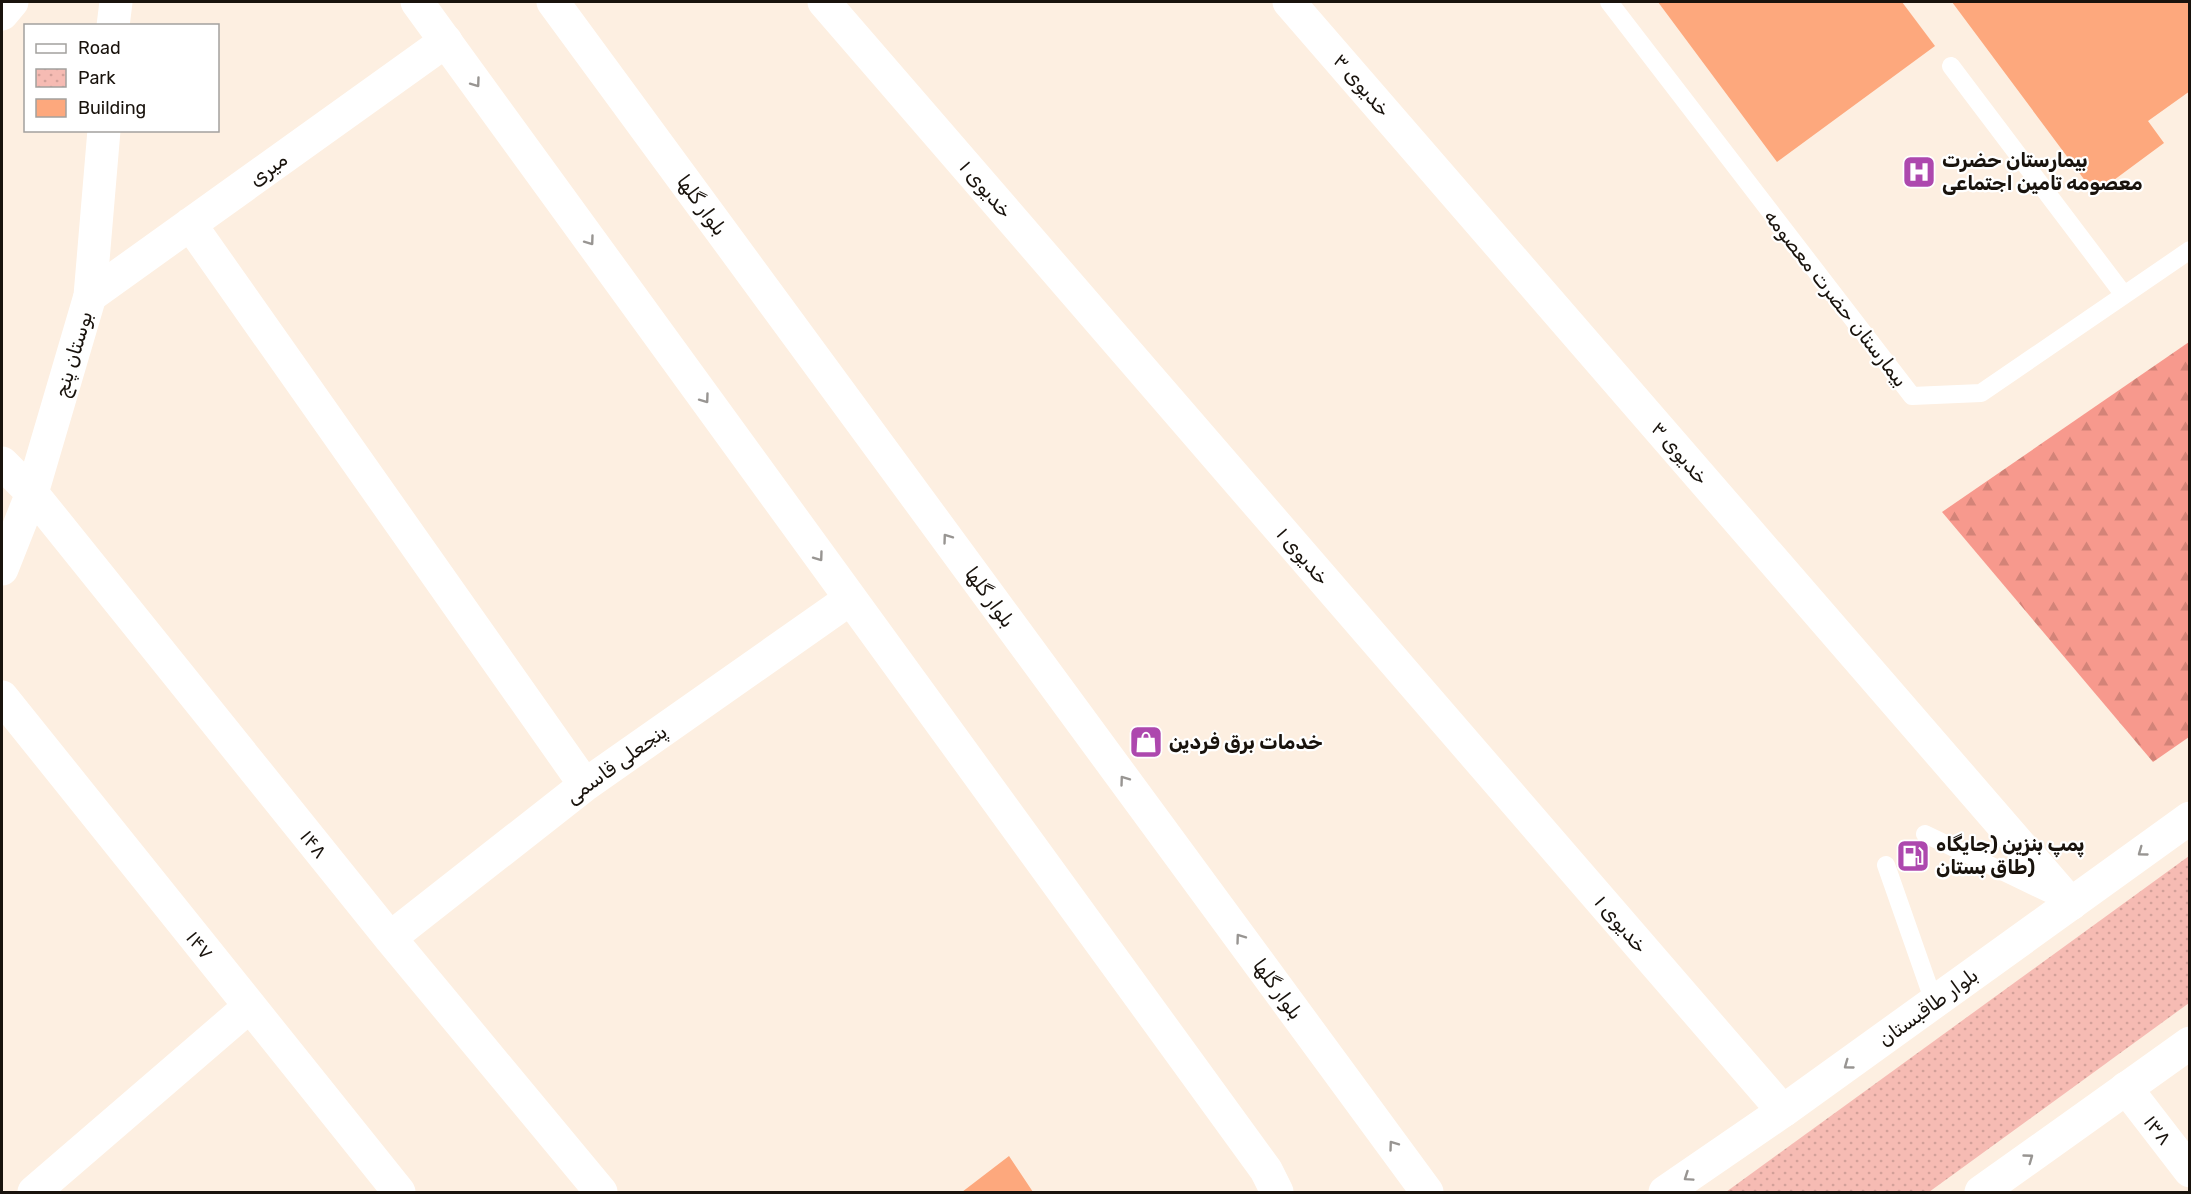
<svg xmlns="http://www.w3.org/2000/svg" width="2191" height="1194" font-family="Rubik,'Noto Sans Arabic',sans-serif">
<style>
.forest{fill:url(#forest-firs)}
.park{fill:url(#park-dots)}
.building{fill:#fda87d}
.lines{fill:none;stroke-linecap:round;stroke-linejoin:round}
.lane{stroke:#fff;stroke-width:18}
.street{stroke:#fff;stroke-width:33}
.secondary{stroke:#fff;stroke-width:33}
.primary{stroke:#fff;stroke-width:33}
.oneway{stroke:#989592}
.labels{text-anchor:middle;stroke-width:4.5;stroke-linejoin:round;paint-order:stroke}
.street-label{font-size:20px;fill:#19130d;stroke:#fff}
.poi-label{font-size:20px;font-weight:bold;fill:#19130d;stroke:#fff;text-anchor:start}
</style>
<defs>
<pattern id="forest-firs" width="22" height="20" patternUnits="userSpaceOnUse" patternTransform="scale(1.5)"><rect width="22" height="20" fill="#f7998d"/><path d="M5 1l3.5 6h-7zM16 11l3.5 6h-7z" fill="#d38378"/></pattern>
<pattern id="park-dots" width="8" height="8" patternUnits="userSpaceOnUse" patternTransform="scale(1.5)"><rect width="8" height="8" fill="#f6bbb3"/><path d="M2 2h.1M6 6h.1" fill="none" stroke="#d2a099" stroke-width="1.8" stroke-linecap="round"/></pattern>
</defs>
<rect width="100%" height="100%" fill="#fdefe1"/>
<path class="forest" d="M 2189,342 L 2189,737 L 2153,762 L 1942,512 Z"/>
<path class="park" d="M 2189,856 L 2189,1003 L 1929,1192 L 1726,1192 Z"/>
<path class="building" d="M 1658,2 L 1902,2 L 1935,46 L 1777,162 Z
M 1952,2 L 2190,2 L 2190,91 L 2148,121 L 2164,143 L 2095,194 Z
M 1009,1156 L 1033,1192 L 962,1192 Z"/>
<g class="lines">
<path class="lane" d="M 1609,2 L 1912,396 L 1981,393 L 2190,250
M 1951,66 L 2124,295
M 1925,834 L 2056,897
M 1886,865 L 1934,1002"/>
<path class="street" d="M 824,2 L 1783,1111
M 1289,2 L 2071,904
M 2,14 L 12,2
M 190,224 L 585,785
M 90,296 L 446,41
M 2,463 L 32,493 L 390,938 L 601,1192
M 2,697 L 399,1192
M 390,938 L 585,785 L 850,599
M 2126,1088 L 2190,1171
M 34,1192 L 250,1006"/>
<path class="secondary" d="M 417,2 L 1266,1170 L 1277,1192
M 553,2 L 1427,1192
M 113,26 L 116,2
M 2,569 L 32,493 L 90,296 L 104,130"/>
<path class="primary" d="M 1665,1192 L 1783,1111 L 2190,818
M 1981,1192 L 2190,1043"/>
</g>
<defs><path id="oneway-chevron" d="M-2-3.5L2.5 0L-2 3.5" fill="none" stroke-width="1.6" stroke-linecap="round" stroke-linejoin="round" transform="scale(1.5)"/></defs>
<g class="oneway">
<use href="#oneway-chevron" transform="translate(476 83) rotate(54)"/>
<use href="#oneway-chevron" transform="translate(590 241) rotate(54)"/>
<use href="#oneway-chevron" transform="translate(705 399) rotate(54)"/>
<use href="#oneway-chevron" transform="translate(947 538) rotate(-126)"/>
<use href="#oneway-chevron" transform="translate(819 557) rotate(54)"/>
<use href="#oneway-chevron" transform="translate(1124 780) rotate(-126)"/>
<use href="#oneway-chevron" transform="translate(2142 852) rotate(144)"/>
<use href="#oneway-chevron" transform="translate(1240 938) rotate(-126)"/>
<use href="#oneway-chevron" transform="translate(1848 1065) rotate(144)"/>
<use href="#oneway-chevron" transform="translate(1393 1145) rotate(-126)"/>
<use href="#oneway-chevron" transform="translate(2029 1158) rotate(-36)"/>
<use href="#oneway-chevron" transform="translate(1688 1177) rotate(146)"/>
</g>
<defs>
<symbol id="hospital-square" viewBox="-11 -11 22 22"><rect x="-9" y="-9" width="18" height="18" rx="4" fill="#ad48ae" stroke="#fff"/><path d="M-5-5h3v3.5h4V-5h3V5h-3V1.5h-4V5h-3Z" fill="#fff"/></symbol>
<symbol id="shop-square" viewBox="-11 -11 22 22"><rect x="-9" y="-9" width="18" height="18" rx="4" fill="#ad48ae" stroke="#fff"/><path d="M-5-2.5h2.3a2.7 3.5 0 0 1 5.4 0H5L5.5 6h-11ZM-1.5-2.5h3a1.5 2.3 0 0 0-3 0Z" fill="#fff"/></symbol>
<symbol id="fuel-square" viewBox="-11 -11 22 22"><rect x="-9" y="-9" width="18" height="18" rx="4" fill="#ad48ae" stroke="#fff"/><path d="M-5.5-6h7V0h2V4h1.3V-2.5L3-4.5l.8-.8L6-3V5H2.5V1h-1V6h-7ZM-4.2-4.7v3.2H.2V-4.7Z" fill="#fff"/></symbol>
</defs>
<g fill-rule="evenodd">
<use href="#hospital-square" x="1900" y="153" width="38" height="38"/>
<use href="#shop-square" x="1127" y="723" width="38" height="38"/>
<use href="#fuel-square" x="1894" y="837" width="38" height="38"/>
</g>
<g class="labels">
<g class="street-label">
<text transform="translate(1362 85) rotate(49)" y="7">خدیوی ۳</text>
<text transform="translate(268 169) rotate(-36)" y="7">میری</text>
<text transform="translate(986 189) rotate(49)" y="7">خدیوی ۱</text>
<text transform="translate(702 205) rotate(54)" y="7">بلوار گلها</text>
<text transform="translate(1836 298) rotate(52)" y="7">بیمارستان حضرت معصومه</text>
<text transform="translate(73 354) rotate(-73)" y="7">بوستان پنج</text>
<text transform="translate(1680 453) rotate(49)" y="7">خدیوی ۳</text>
<text transform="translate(1303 556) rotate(49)" y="7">خدیوی ۱</text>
<text transform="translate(990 597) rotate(54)" y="7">بلوار گلها</text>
<text transform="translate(616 764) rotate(-36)" y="7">پنجعلی قاسمی</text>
<text transform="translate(314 844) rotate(51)" y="7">۱۴۸</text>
<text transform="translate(1621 924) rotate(49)" y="7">خدیوی ۱</text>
<text transform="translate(200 945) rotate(51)" y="7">۱۴۷</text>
<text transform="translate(1278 989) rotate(54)" y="7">بلوار گلها</text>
<text transform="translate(1928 1007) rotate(-36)" y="7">بلوار طاقبستان</text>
<text transform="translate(2158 1130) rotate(52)" y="7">۱۳۸</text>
</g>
<g class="poi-label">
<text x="1942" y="167">بیمارستان حضرت<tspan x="1942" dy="23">معصومه تامین اجتماعی</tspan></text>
<text x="1169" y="749">خدمات برق فردین</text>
<text x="1936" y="851">پمپ بنزین (جایگاه<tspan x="1936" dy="23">طاق بستان)</tspan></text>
</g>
</g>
<rect width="2191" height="1194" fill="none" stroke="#19130d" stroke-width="6"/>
<rect x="24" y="24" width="195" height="108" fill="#ffffff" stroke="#a3a19e" stroke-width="1.5"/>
<rect x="36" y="44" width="30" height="9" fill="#ffffff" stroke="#a3a19e" stroke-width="1.5"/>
<text x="78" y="54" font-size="18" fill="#19130d">Road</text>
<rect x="36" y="69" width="30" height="18" fill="url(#park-dots)" stroke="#a3a19e" stroke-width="1.5"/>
<text x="78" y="84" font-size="18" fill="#19130d">Park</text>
<rect x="36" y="99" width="30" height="18" fill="#fda87d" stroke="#a3a19e" stroke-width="1.5"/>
<text x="78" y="114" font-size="18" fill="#19130d">Building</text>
</svg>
